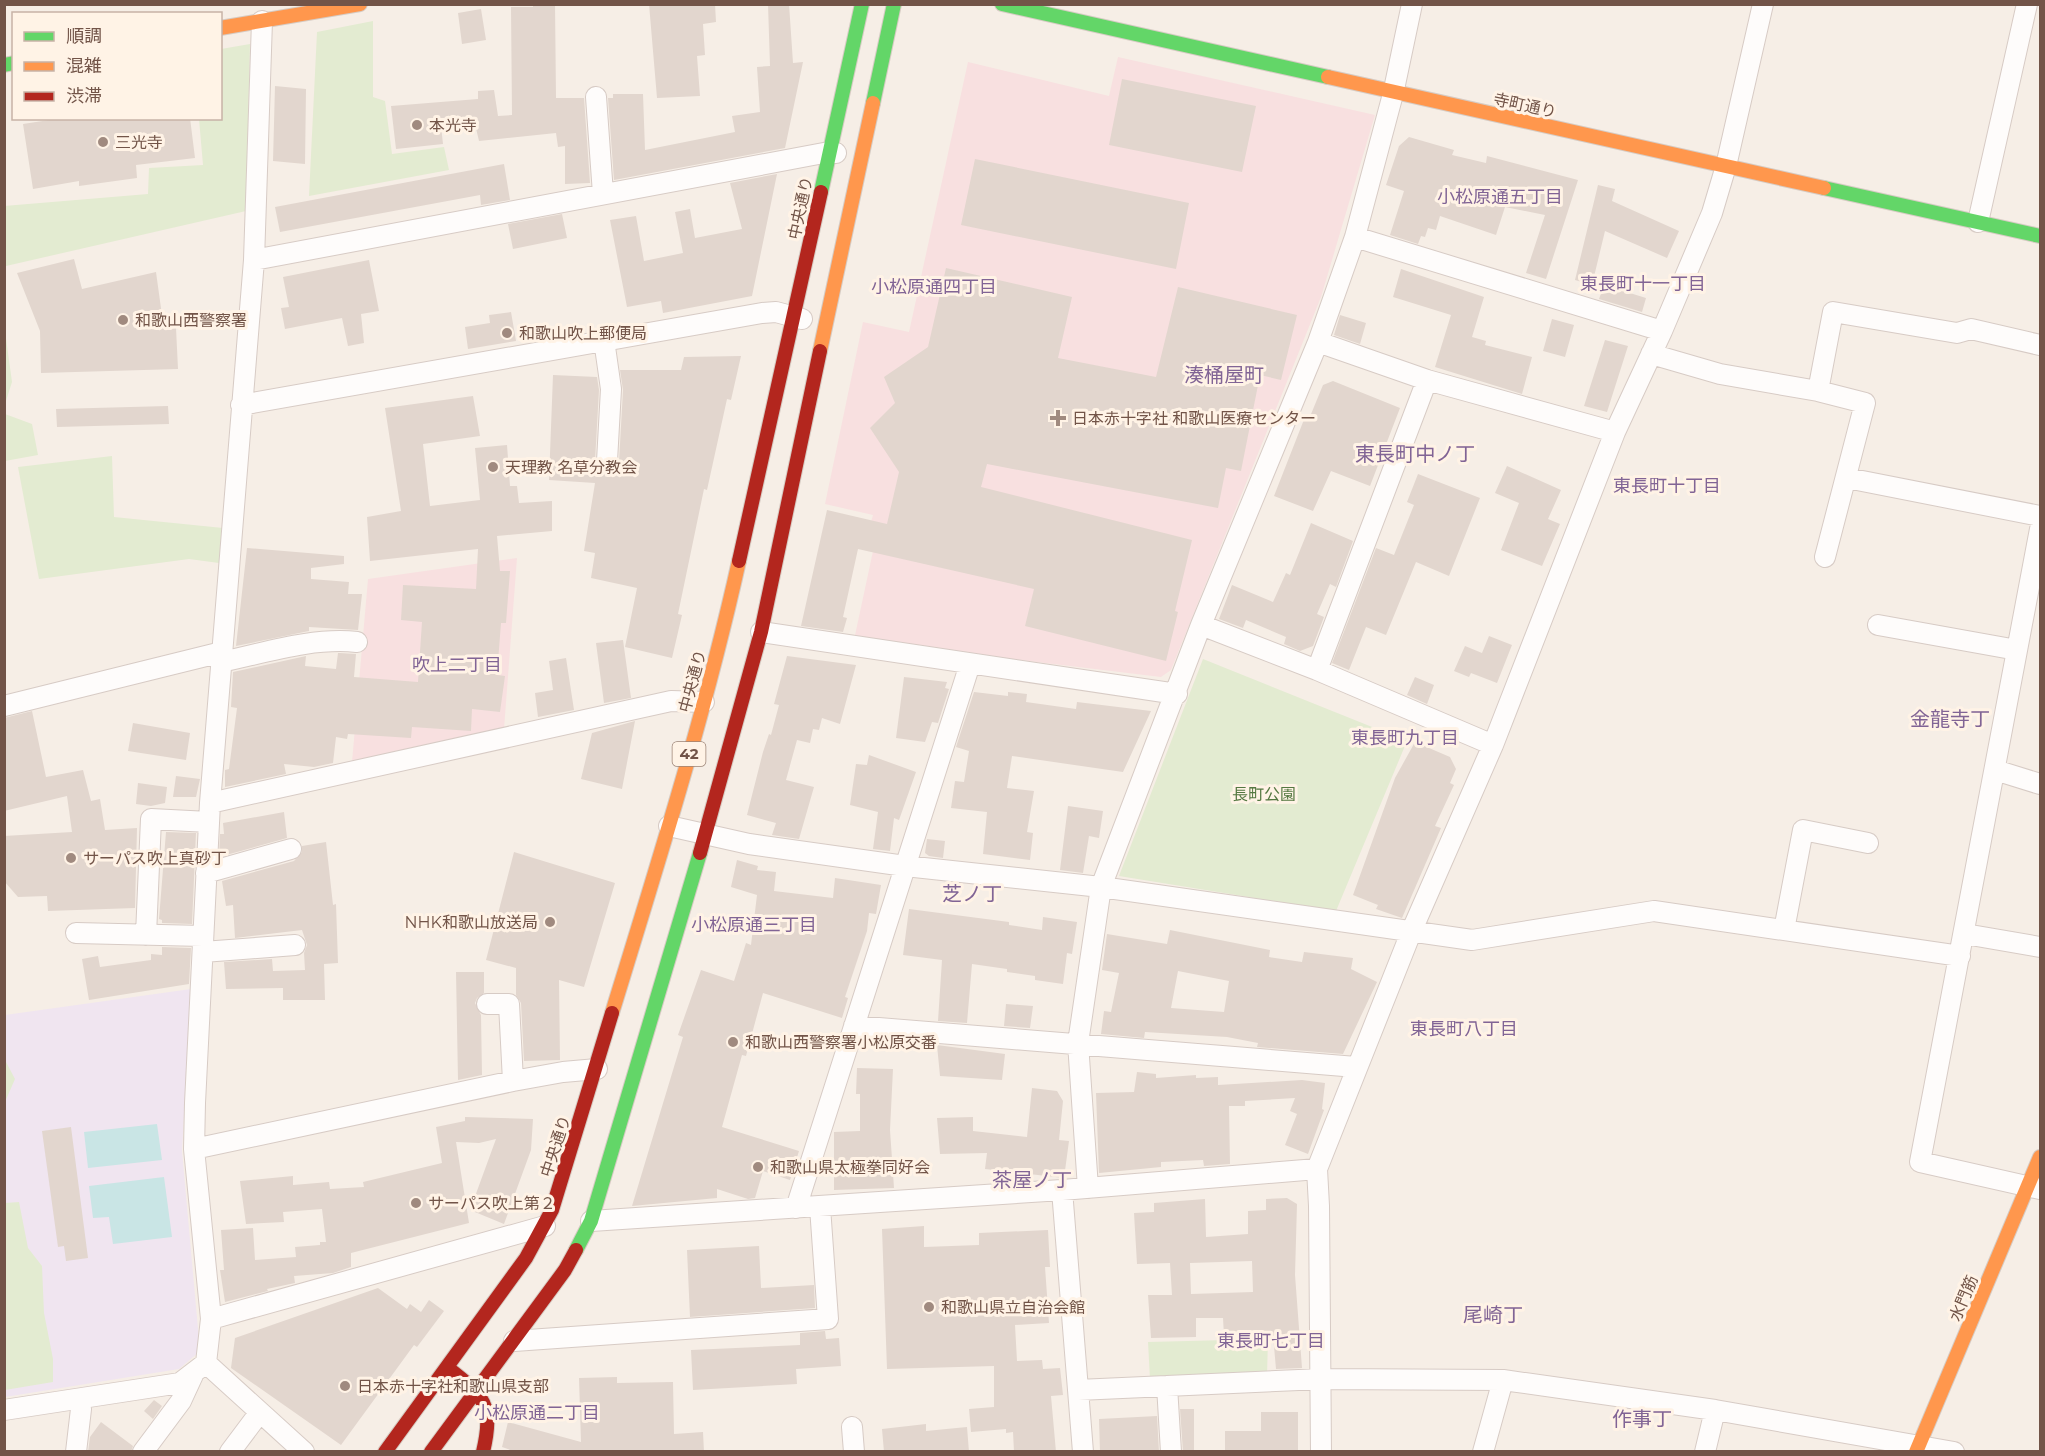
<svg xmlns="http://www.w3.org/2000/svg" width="2045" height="1456" font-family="Montserrat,'Noto Sans JP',sans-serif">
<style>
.education{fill:#f0e5f0}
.medical{fill:#f8e0e0}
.green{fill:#e3ebd1}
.water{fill:#c9e5e5}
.building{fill:#e2d6ce;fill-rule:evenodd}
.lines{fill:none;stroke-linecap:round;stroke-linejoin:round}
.street-casing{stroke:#d7cbc5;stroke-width:22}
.fast-casing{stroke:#d6cbc3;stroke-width:16}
.slow-casing{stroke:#d6cbc3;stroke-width:16}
.jam-casing{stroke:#d6cbc3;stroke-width:16}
.street{stroke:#fefcfb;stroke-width:20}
.fast{stroke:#63d668;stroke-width:14}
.slow{stroke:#ff974d;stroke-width:14}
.jam{stroke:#b3261e;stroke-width:14}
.poi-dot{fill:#a08a7f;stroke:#fff3e6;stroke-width:2}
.labels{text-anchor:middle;stroke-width:6;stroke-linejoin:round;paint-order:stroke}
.shield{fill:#fff3e6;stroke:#9c8477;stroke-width:1.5}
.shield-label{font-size:15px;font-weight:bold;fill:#725448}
.street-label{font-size:16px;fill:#725448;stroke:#fff3e6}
.poi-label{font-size:16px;fill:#725448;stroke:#fff3e6;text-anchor:start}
.park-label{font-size:16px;fill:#557841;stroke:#fff3e6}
.neighbourhood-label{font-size:18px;fill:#816495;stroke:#fff3e6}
.quarter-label{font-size:20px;fill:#816495;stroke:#fff3e6}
</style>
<rect width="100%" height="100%" fill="#f6eee6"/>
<path class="education" d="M 191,989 L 182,1151 L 200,1351 L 179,1369 L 5,1397 L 5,1015 Z"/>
<path class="medical" d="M 1118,57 L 1375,115 L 1321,297 L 1171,670 L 1161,677 L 854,640 L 876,537 L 867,535 L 873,515 L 825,504 L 863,322 L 909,332 L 968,62 L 1109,96 Z
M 517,558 L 504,729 L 352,762 L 368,579 Z"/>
<path class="green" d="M 373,21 L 373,97 L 385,101 L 392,154 L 444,147 L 449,170 L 309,196 L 317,32 Z
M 250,44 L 246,211 L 6,266 L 4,206 L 148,194 L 149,168 L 203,165 L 199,119 L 220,118 L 221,49 Z
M 4,324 L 12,382 L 5,404 L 4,404 Z
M 5,414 L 32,424 L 38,455 L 5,461 Z
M 112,456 L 114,517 L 223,528 L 219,563 L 189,559 L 39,579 L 18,467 Z
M 1203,659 L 1407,741 L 1336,911 L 1119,876 Z
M 5,1060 L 15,1079 L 5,1102 L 4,1101 Z
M 19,1202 L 28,1248 L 42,1266 L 44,1313 L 53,1359 L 53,1382 L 5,1390 L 5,1203 Z
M 1268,1339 L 1267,1376 L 1150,1379 L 1148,1342 Z"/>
<path class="water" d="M 157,1124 L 162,1160 L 88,1168 L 84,1132 Z
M 164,1177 L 172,1237 L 113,1244 L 109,1217 L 93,1218 L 89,1186 Z"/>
<path class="building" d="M 533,4 L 555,4 L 556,98 L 584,98 L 590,183 L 565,184 L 565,146 L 558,147 L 556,133 L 479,141 L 475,124 L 441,126 L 443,144 L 396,149 L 391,106 L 478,99 L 478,91 L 494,90 L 498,116 L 512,115 L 511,7 L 533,7 Z
M 649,4 L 715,4 L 716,22 L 703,24 L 705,55 L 697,56 L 700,96 L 657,98 Z
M 768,4 L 789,4 L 793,63 L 803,62 L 785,148 L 614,180 L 608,98 L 613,98 L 613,94 L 643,94 L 645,150 L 735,132 L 732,116 L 760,112 L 757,67 L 770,66 Z
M 481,9 L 486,40 L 462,44 L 458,13 Z
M 1122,79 L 1256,106 L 1242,172 L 1109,145 Z
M 275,86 L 306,89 L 305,164 L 273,161 Z
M 62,118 L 190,118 L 195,158 L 136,165 L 137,178 L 79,186 L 79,181 L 33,189 L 23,124 Z
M 1409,137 L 1454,150 L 1452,155 L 1486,163 L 1487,156 L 1578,180 L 1546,279 L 1526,273 L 1545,215 L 1505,207 L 1496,235 L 1440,216 L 1436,230 L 1428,228 L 1425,237 L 1421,236 L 1418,244 L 1390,235 L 1404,191 L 1386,185 L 1399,146 Z
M 975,159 L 1189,203 L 1176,269 L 961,225 Z
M 504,164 L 510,200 L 481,205 L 480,195 L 280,232 L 275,207 Z
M 777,174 L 752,296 L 663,313 L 661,301 L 627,307 L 610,220 L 636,216 L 644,261 L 683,253 L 675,212 L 690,209 L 695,238 L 742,229 L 730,183 Z
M 1598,185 L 1615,189 L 1612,201 L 1679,231 L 1667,258 L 1605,231 L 1592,285 L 1575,280 Z
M 562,214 L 567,238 L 513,249 L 508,224 Z
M 74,259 L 82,289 L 156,272 L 164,330 L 176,328 L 178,369 L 41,373 L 40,331 L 17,273 Z
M 369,260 L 379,311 L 361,314 L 364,343 L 348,346 L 342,318 L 285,329 L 281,308 L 289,307 L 283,277 Z
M 946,268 L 1072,297 L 1058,358 L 1156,377 L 1178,287 L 1297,315 L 1281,380 L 1260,375 L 1241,471 L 1226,468 L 1218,508 L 987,464 L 981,487 L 1192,540 L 1175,611 L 1178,612 L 1166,661 L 1025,626 L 1034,589 L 858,549 L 843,617 L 847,618 L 843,632 L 801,626 L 827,510 L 887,524 L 899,472 L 870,428 L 895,403 L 884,377 L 928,347 Z
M 1401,269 L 1484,297 L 1472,337 L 1486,341 L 1485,345 L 1532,357 L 1522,394 L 1435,367 L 1451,315 L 1393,297 Z
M 1604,285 L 1646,298 L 1642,312 L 1599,299 Z
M 511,312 L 516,341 L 468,349 L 465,327 L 490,323 L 489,315 Z
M 1340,315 L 1366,323 L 1360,344 L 1334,335 Z
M 1552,319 L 1574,325 L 1565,357 L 1543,351 Z
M 1605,340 L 1628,346 L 1607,412 L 1584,406 Z
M 741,356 L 731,400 L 727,399 L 707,490 L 704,489 L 678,614 L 682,615 L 672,658 L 625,647 L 637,588 L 591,578 L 595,553 L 584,551 L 595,483 L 549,480 L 553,375 L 597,377 L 599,390 L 595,461 L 600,471 L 607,473 L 617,468 L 619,462 L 623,390 L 620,370 L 681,370 L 684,357 Z
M 1333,381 L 1400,408 L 1370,486 L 1331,471 L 1313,511 L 1274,496 L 1305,417 L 1309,419 L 1323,385 Z
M 473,396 L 480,436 L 423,444 L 430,506 L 480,500 L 475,448 L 507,445 L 510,486 L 517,486 L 519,503 L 552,501 L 552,531 L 497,536 L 500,571 L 510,571 L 506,623 L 501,623 L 497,675 L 505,676 L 500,712 L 472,709 L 471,731 L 412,727 L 411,738 L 348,734 L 347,739 L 336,737 L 333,763 L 314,767 L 284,764 L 286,774 L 225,787 L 225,770 L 229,769 L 237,708 L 231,707 L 233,672 L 306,656 L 305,666 L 336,669 L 338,653 L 340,653 L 356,654 L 354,677 L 418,682 L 422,622 L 401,620 L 403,585 L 476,589 L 478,549 L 370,561 L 367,517 L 401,511 L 385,408 Z
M 168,406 L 169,424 L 57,427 L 56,409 Z
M 1507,466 L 1561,490 L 1548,519 L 1560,524 L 1542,566 L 1501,550 L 1519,503 L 1495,493 Z
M 1418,474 L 1480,498 L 1449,576 L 1416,562 L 1386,635 L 1366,627 L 1349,670 L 1332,663 L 1376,548 L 1394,555 L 1414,505 L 1407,502 Z
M 1311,523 L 1353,541 L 1336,587 L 1330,584 L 1317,614 L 1324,617 L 1313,646 L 1300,651 L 1284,644 L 1286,637 L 1246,620 L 1243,628 L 1219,619 L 1232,585 L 1273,602 L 1286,573 L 1290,575 Z
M 247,548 L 344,556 L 344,564 L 311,568 L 311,579 L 349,582 L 348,594 L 362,594 L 358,630 L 309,627 L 309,631 L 236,646 Z
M 1489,636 L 1512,645 L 1497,683 L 1471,673 L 1469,677 L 1454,671 L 1465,646 L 1482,653 Z
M 623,640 L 631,698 L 604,703 L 596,643 Z
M 787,656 L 856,665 L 840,724 L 822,718 L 819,730 L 813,729 L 810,743 L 797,740 L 786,780 L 814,787 L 799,839 L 772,835 L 776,823 L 747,815 L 763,752 L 769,734 L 771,735 L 779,705 L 774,704 Z
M 566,658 L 574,710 L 538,717 L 535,693 L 553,690 L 549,661 Z
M 904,677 L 947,682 L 945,688 L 949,689 L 938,723 L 932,722 L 925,742 L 896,738 Z
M 1415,677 L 1434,685 L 1427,704 L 1407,695 Z
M 974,692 L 1008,696 L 1008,692 L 1027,694 L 1026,702 L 1076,709 L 1077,702 L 1151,711 L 1123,772 L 1012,756 L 1007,788 L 1034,791 L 1027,832 L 1033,833 L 1030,860 L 983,854 L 987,812 L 951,808 L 955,781 L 964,782 L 969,751 L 956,747 Z
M 32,711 L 46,777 L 83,770 L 91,801 L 100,799 L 105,830 L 137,828 L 135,908 L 48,911 L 47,896 L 18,897 L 4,881 L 4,836 L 72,832 L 67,796 L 4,811 L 4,718 Z
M 635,721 L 622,789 L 581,779 L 592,733 Z
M 133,723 L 190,733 L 186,760 L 128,751 Z
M 1415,742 L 1450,757 L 1456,769 L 1450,783 L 1454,785 L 1435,826 L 1441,828 L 1402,918 L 1376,909 L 1378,905 L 1353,895 L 1395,778 Z
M 869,755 L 916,772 L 899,820 L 894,818 L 890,851 L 873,849 L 878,812 L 850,805 L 856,764 L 867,765 Z
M 176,776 L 200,779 L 196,797 L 173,797 Z
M 138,783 L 167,787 L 165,803 L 151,806 L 136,804 Z
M 1068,806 L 1103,811 L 1099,838 L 1089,836 L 1083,873 L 1060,870 Z
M 284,812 L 287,838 L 219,857 L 220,834 L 224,834 L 223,823 Z
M 166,832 L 196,833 L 192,924 L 162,923 L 162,920 L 159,919 Z
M 927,839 L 945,841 L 943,858 L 929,856 L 925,853 Z
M 326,842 L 333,905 L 336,904 L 338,963 L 324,964 L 325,1000 L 283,1000 L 283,988 L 226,989 L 224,962 L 272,959 L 273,971 L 305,970 L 304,953 L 307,945 L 302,930 L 235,938 L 233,905 L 226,906 L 222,881 L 294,861 L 302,852 L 302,846 Z
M 514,852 L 615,883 L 584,987 L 559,980 L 560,1060 L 524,1061 L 521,1003 L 516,995 L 516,968 L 486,960 Z
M 737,860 L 758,866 L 757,870 L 776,872 L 774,891 L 833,898 L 835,878 L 881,885 L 876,914 L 869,913 L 867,931 L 845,997 L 848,998 L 842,1018 L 763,993 L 746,1056 L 742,1055 L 722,1127 L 799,1151 L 790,1180 L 763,1171 L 755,1198 L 748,1199 L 717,1189 L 717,1198 L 632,1206 L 683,1037 L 678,1035 L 701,970 L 734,981 L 746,943 L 751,945 L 757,895 L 731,887 Z
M 909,909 L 1009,922 L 1009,925 L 1042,930 L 1043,917 L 1077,922 L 1072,954 L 1067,953 L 1063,984 L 1035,980 L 1035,976 L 1007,972 L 1007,969 L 972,964 L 967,1023 L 938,1021 L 942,960 L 903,955 Z
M 1170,930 L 1270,950 L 1269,957 L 1302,962 L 1304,952 L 1353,958 L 1351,969 L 1377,982 L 1343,1054 L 1257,1047 L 1258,1043 L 1227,1037 L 1145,1032 L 1144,1038 L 1101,1034 L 1104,1011 L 1111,1012 L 1119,973 L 1102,970 L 1107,934 L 1167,944 ZM 1178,971 L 1229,981 L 1224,1012 L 1171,1008 Z
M 162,947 L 191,948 L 189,984 L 89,1000 L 82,959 L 98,956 L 100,967 L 151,960 L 151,954 L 162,955 Z
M 456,972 L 484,972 L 484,993 L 477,998 L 475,1003 L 481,1015 L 482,1075 L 458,1080 Z
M 1006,1004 L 1033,1006 L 1030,1028 L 1004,1026 Z
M 937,1045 L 1005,1054 L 1002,1080 L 940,1076 Z
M 857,1068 L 893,1069 L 890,1130 L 894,1188 L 834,1190 L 834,1132 L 860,1131 L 860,1094 L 856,1094 Z
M 1137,1072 L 1156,1074 L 1156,1078 L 1196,1075 L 1196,1078 L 1218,1077 L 1218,1085 L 1302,1080 L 1325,1083 L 1322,1109 L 1324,1110 L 1308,1154 L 1285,1145 L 1297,1114 L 1290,1111 L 1295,1098 L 1245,1101 L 1245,1106 L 1229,1106 L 1230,1164 L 1204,1166 L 1203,1160 L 1161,1162 L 1161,1167 L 1099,1173 L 1096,1093 L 1134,1092 Z
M 1032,1088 L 1057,1091 L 1063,1101 L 1059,1140 L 1069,1141 L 1064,1178 L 985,1169 L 987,1153 L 940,1154 L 937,1118 L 973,1117 L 973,1131 L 1027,1137 Z
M 465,1117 L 533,1119 L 531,1150 L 504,1224 L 470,1210 L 496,1139 L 479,1143 L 456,1142 L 469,1223 L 351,1253 L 351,1267 L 333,1273 L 294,1276 L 295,1283 L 267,1289 L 268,1291 L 225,1302 L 220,1270 L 224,1270 L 221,1230 L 253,1228 L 255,1260 L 296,1257 L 295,1247 L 320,1245 L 320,1242 L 326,1242 L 322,1209 L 283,1212 L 284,1222 L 246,1224 L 240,1181 L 293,1176 L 293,1185 L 329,1182 L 330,1189 L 364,1187 L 363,1182 L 442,1163 L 436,1127 L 465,1121 Z
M 71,1127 L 88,1258 L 66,1261 L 64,1246 L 58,1247 L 42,1131 Z
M 1287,1198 L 1297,1204 L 1295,1275 L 1302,1368 L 1276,1369 L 1273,1335 L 1224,1336 L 1223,1318 L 1196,1318 L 1196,1337 L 1151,1338 L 1148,1295 L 1172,1295 L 1170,1263 L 1137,1264 L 1134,1213 L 1154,1212 L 1154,1203 L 1205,1199 L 1206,1237 L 1248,1234 L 1248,1211 L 1266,1210 L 1266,1199 ZM 1252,1261 L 1253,1292 L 1191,1294 L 1190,1263 Z
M 924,1226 L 924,1247 L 979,1245 L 979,1233 L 1048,1230 L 1050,1267 L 1045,1267 L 1049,1323 L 1015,1325 L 1017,1361 L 1042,1360 L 1043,1369 L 1060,1368 L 1063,1395 L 1051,1396 L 1056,1452 L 1014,1452 L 1013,1432 L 1006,1433 L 1006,1429 L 971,1432 L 969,1409 L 994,1407 L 994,1366 L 887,1369 L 882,1229 Z
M 759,1246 L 761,1288 L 814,1285 L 815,1308 L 690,1317 L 687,1250 Z
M 378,1288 L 407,1309 L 410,1304 L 421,1312 L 429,1300 L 444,1311 L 417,1347 L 414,1345 L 341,1445 L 231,1368 L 235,1338 Z
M 825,1331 L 826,1339 L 839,1338 L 841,1366 L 796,1369 L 797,1384 L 693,1390 L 691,1350 L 800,1345 L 800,1333 Z
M 617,1377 L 617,1383 L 673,1382 L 674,1434 L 703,1432 L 704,1452 L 516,1452 L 502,1447 L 508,1422 L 581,1442 L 579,1378 Z
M 154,1400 L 162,1406 L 153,1419 L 144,1411 Z
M 1180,1409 L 1194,1409 L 1194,1452 L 1183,1452 Z
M 1261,1412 L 1298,1412 L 1298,1452 L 1225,1452 L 1225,1431 L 1261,1431 Z
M 1157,1416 L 1159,1452 L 1100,1452 L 1099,1419 Z
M 101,1422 L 133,1446 L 131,1452 L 88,1452 L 90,1437 Z
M 926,1424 L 926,1431 L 967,1427 L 969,1452 L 884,1452 L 882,1429 Z"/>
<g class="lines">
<defs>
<path id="street" d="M 262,21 L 254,260 L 210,803 L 195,1103 L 194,1149 L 211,1319 L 206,1363 L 304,1452
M 596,97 L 603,194
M 1978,222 L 2027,4
M 1355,237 L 1662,331
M 254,260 L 829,152 L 836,153
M 604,340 L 611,389 L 607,461
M 1318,342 L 1427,380 L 1615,432
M 1651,354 L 1720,374 L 1818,391
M 241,405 L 762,313 L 776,312 L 802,319
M 1847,478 L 2040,516
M 2040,529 L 1920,1162 L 2040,1189
M 1825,557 L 1865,403 L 1818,391 L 1833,312 L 1957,333 L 1971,329 L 2040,345
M 1201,625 L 1317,670 L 1493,745
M 1878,625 L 2017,650
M 761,632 L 1177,694
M 221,662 C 264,653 313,637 357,642
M 1317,670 L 1427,380
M 4,706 L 222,652
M 1995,770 L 2040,784
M 210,803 L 671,701 L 704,702
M 669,826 L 749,844 L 905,866 L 1101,887 L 1472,940 L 1654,911 L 1960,956
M 206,873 L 291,849
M 1784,930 L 1803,830 L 1868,843
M 76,933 L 203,936
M 1965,934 L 2040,947
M 146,935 L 151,819 L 209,822
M 203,952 L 295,945
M 487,1004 L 509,1004 L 513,1081
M 854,1026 L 1356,1067
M 194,1149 L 513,1081 L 563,1072 L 597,1069
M 1088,1188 L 1078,1043 L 1101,887 L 1201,625 L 1318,342 L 1355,237 L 1393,94 L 1412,4
M 1062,1190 L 1083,1452
M 796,1208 L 970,664
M 591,1221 L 1062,1190 L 1317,1169
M 211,1319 L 545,1226
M 514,1341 L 828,1319 L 820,1207
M 1167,1386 L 1171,1452
M 1078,1390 L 1322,1379 L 1503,1380 L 1715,1410 L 1954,1452
M 4,1410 L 180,1383 L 206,1363
M 852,1427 L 854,1452
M 76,1452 L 81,1409
M 143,1452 L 181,1401 L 193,1375
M 230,1452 L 260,1412
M 1321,1452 L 1319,1206 L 1317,1169 L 1412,930 L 1493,745 L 1615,432 L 1662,331 L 1712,213 L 1726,166 L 1763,4
M 1483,1452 L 1503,1380
M 1705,1452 L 1715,1410"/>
<path id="fast" d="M 1002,4 L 1328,77
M 4,65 L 14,63
M 873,103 L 894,4
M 1824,188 L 2040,236
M 821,192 L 862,4
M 576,1250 L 591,1221 L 700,853"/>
<path id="slow" d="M 220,28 L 360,4
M 1328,77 L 1824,188
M 820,351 L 873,103
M 612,1013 C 658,863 705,714 739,561
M 1916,1452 L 2040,1157"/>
<path id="jam" d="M 739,561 L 821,192
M 700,853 L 761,632 L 820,351
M 448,1368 C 484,1396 494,1405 483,1452
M 385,1452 L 526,1258 L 552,1210 L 612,1013
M 431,1452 L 565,1270 L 576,1250"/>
</defs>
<use href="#street" class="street-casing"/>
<use href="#fast" class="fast-casing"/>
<use href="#slow" class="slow-casing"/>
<use href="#jam" class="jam-casing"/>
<use href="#street" class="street"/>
<use href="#fast" class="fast"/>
<use href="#slow" class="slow"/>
<use href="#jam" class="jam"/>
</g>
<g class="poi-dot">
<circle cx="417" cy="125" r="6"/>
<circle cx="103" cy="142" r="6"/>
<circle cx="123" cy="320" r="6"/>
<circle cx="507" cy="333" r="6"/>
<path d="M1055 409h6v6h6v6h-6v6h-6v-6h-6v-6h6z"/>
<circle cx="493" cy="467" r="6"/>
<circle cx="71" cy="858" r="6"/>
<circle cx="550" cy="922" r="6"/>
<circle cx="733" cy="1042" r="6"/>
<circle cx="758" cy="1167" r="6"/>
<circle cx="416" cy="1203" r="6"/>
<circle cx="929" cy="1307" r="6"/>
<circle cx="345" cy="1386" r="6"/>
</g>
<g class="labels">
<rect class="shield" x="672.5" y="742" width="33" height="24" rx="4.5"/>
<g class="shield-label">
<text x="689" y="759">42</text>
</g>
<g class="street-label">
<text transform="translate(1525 105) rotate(12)" y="6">寺町通り</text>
<text transform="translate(800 208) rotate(-78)" y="6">中央通り</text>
<text transform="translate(692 681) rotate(-75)" y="6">中央通り</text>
<text transform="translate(555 1146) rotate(-72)" y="6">中央通り</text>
<text transform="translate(1963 1298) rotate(-67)" y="6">水門筋</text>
</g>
<g class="poi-label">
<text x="429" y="131">本光寺</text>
<text x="115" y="148">三光寺</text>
<text x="135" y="326">和歌山西警察署</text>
<text x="519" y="339">和歌山吹上郵便局</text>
<text x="1072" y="424">日本赤十字社 和歌山医療センター</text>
<text x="505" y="473">天理教 名草分教会</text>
<text x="83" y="864">サーパス吹上真砂丁</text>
<text x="538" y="928" text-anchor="end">NHK和歌山放送局</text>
<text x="745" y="1048">和歌山西警察署小松原交番</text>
<text x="770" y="1173">和歌山県太極拳同好会</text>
<text x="428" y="1209">サーパス吹上第２</text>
<text x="941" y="1313">和歌山県立自治会館</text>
<text x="357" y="1392">日本赤十字社和歌山県支部</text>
</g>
<g class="park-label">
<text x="1264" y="800">長町公園</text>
</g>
<g class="neighbourhood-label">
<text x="1500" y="203">小松原通五丁目</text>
<text x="1643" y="290">東長町十一丁目</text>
<text x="934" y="293">小松原通四丁目</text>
<text x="1667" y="492">東長町十丁目</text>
<text x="457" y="671">吹上二丁目</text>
<text x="1405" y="744">東長町九丁目</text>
<text x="754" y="931">小松原通三丁目</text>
<text x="1464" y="1035">東長町八丁目</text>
<text x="1271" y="1347">東長町七丁目</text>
<text x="537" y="1419">小松原通二丁目</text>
</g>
<g class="quarter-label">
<text x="1224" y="382">湊桶屋町</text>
<text x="1415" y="461">東長町中ノ丁</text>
<text x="1950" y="726">金龍寺丁</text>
<text x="972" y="901">芝ノ丁</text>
<text x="1032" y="1187">茶屋ノ丁</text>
<text x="1493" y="1322">尾崎丁</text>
<text x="1642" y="1426">作事丁</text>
</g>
</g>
<rect width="2045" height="1456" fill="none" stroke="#725448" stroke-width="12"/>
<rect x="12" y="12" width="210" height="108" fill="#fff3e6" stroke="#c7b3a7" stroke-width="1.5"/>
<rect x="24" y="32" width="30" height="9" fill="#63d668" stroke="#c7b3a7" stroke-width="1.5"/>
<text x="66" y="42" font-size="18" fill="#725448">順調</text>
<rect x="24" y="62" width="30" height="9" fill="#ff974d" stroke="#c7b3a7" stroke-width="1.5"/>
<text x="66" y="72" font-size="18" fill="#725448">混雑</text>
<rect x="24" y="92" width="30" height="9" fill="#b3261e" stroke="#c7b3a7" stroke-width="1.5"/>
<text x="66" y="102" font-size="18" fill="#725448">渋滞</text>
</svg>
